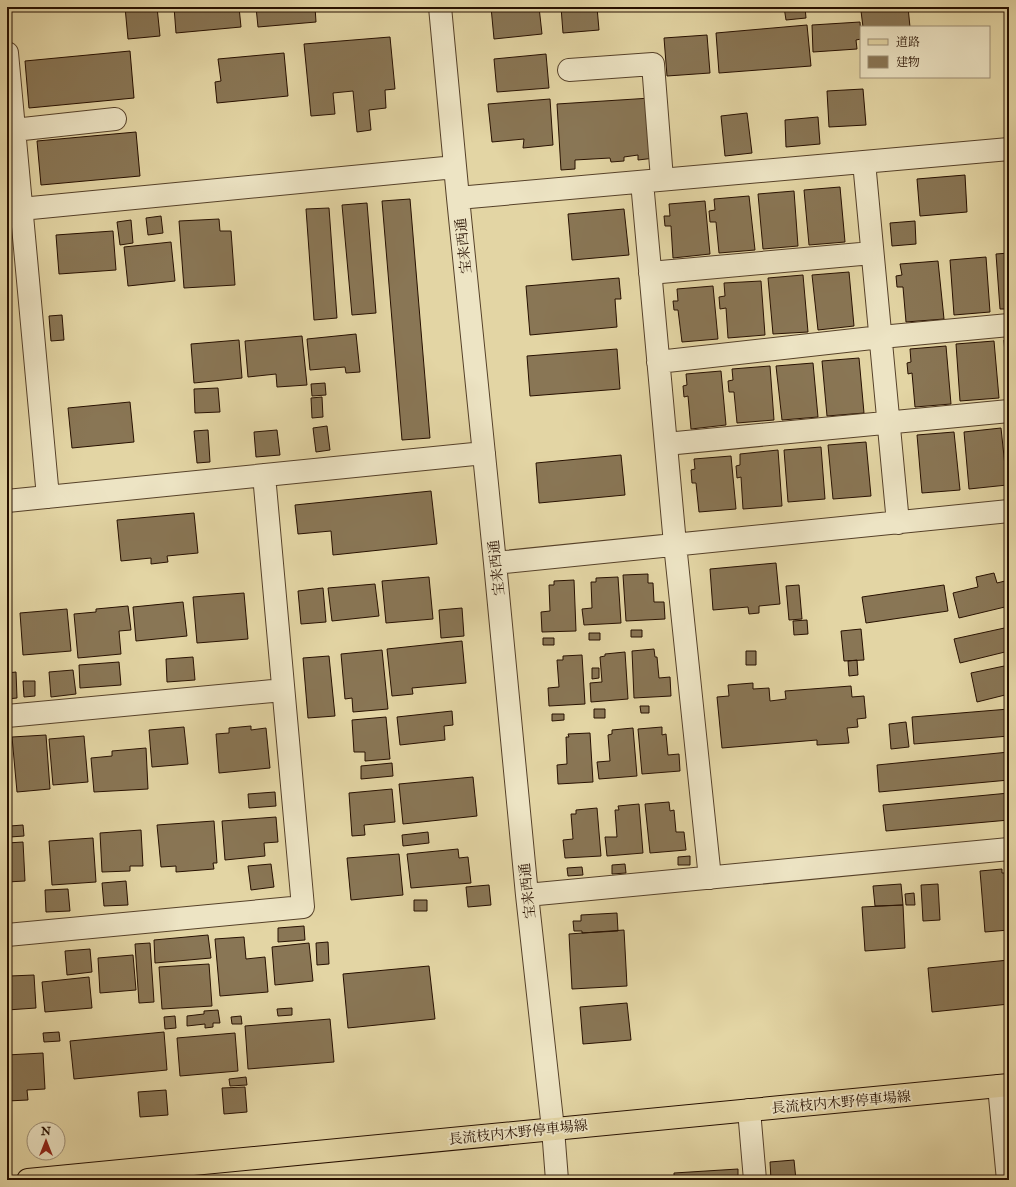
<svg xmlns="http://www.w3.org/2000/svg" width="1016" height="1187" font-family="'IM FELL Double Pica','Noto Serif JP',serif">
<style>
.building{fill:#897655;stroke:#271000}
.lines{fill:none;stroke-linecap:round;stroke-linejoin:round}
.minor-casing{stroke:#564129;stroke-width:24}
.major-casing{stroke:#271000;stroke-width:24}
.minor{stroke:#ede4c4;stroke-width:22}
.major{stroke:#e3d5a4;stroke-width:22}
.labels{text-anchor:middle;stroke-width:4;stroke-linejoin:round;paint-order:stroke}
.street-label{font-size:14px;fill:#271000;stroke:#ede4c4}
</style>
<rect width="100%" height="100%" fill="#e3d5a4"/>
<filter id="stains"><feTurbulence type="fractalNoise" baseFrequency=".005" numOctaves="4"/><feColorMatrix values="0 0 0 0 .2 0 0 0 0 .09 0 0 0 0 .02 0 0 0 .5 -.17"/></filter>
<radialGradient id="worn" r=".72"><stop offset=".6" stop-color="#630" stop-opacity="0"/><stop offset="1" stop-color="#630" stop-opacity=".3"/></radialGradient>
<path class="building" d="M 125,7 L 157,7 L 160,36 L 128,39 Z
M 174,7 L 239,7 L 241,27 L 176,33 Z
M 256,7 L 315,7 L 316,22 L 258,27 Z
M 491,7 L 539,7 L 542,34 L 494,39 Z
M 561,7 L 597,7 L 599,30 L 563,33 Z
M 784,7 L 805,7 L 806,18 L 786,20 Z
M 908,7 L 910,27 L 863,27 L 861,11 Z
M 1007,14 L 1009,14 L 1009,39 Z
M 860,22 L 861,39 L 856,40 L 857,49 L 813,52 L 812,25 Z
M 807,25 L 811,66 L 719,73 L 716,33 Z
M 707,35 L 710,73 L 667,76 L 664,38 Z
M 390,37 L 395,89 L 385,90 L 386,108 L 369,110 L 371,130 L 357,132 L 353,91 L 333,93 L 335,114 L 311,116 L 304,44 Z
M 130,51 L 134,98 L 29,108 L 25,61 Z
M 284,53 L 288,96 L 217,103 L 215,82 L 221,81 L 218,59 Z
M 546,54 L 549,88 L 497,92 L 494,59 Z
M 863,89 L 866,125 L 829,127 L 827,91 Z
M 651,98 L 655,158 L 638,160 L 638,155 L 624,157 L 624,161 L 611,162 L 610,158 L 575,160 L 575,169 L 561,170 L 557,104 Z
M 550,99 L 553,145 L 523,148 L 524,139 L 492,142 L 488,104 Z
M 747,113 L 752,153 L 725,156 L 721,116 Z
M 818,117 L 820,144 L 786,147 L 785,120 Z
M 136,132 L 140,176 L 41,185 L 37,141 Z
M 965,175 L 967,212 L 920,216 L 917,179 Z
M 840,187 L 845,242 L 809,245 L 804,190 Z
M 794,191 L 798,246 L 763,249 L 758,194 Z
M 749,196 L 755,250 L 719,253 L 716,222 L 710,222 L 709,211 L 715,210 L 714,199 Z
M 410,199 L 430,438 L 402,440 L 382,201 Z
M 705,201 L 710,254 L 673,258 L 671,226 L 665,226 L 664,216 L 670,216 L 669,204 Z
M 367,203 L 376,313 L 352,315 L 342,205 Z
M 329,208 L 337,318 L 314,320 L 306,209 Z
M 624,209 L 629,255 L 572,260 L 568,214 Z
M 161,216 L 163,233 L 148,235 L 146,218 Z
M 219,219 L 220,231 L 231,231 L 235,285 L 184,288 L 179,221 Z
M 131,220 L 133,243 L 120,245 L 117,222 Z
M 915,221 L 916,244 L 892,246 L 890,223 Z
M 113,231 L 116,270 L 59,274 L 56,235 Z
M 171,242 L 175,281 L 128,286 L 124,247 Z
M 1009,253 L 1009,309 L 1000,309 L 996,254 Z
M 986,257 L 990,312 L 954,315 L 950,260 Z
M 938,261 L 944,319 L 906,322 L 903,287 L 897,287 L 896,276 L 902,275 L 900,264 Z
M 849,272 L 854,326 L 818,330 L 812,275 Z
M 803,275 L 808,332 L 773,334 L 768,278 Z
M 619,278 L 621,299 L 615,299 L 617,327 L 530,335 L 526,286 Z
M 761,281 L 765,335 L 728,338 L 726,308 L 720,309 L 719,297 L 725,296 L 724,283 Z
M 713,286 L 718,339 L 682,342 L 678,310 L 674,310 L 673,301 L 678,301 L 677,289 Z
M 62,315 L 64,340 L 51,341 L 49,316 Z
M 356,334 L 360,372 L 346,373 L 345,367 L 310,370 L 307,339 Z
M 302,336 L 307,385 L 277,387 L 276,374 L 248,377 L 245,341 Z
M 239,340 L 242,378 L 194,383 L 191,344 Z
M 1004,340 L 1009,340 L 1009,397 L 1008,397 Z
M 994,341 L 999,398 L 960,401 L 956,344 Z
M 946,346 L 951,404 L 915,407 L 912,373 L 908,374 L 907,363 L 911,362 L 910,349 Z
M 617,349 L 620,389 L 530,396 L 527,356 Z
M 859,358 L 864,413 L 827,416 L 822,361 Z
M 813,363 L 818,417 L 782,420 L 776,366 Z
M 770,366 L 774,420 L 737,423 L 734,392 L 729,392 L 728,381 L 733,380 L 732,369 Z
M 721,371 L 726,425 L 691,429 L 688,396 L 684,397 L 683,386 L 687,385 L 686,374 Z
M 325,383 L 326,395 L 312,396 L 311,384 Z
M 218,388 L 220,412 L 195,413 L 194,389 Z
M 322,397 L 323,417 L 312,418 L 311,398 Z
M 130,402 L 134,442 L 72,448 L 68,408 Z
M 327,426 L 330,450 L 316,452 L 313,428 Z
M 1001,428 L 1007,485 L 969,489 L 964,432 Z
M 208,430 L 210,462 L 197,463 L 194,431 Z
M 277,430 L 280,455 L 256,457 L 254,432 Z
M 954,432 L 960,490 L 922,493 L 917,435 Z
M 866,442 L 871,496 L 833,499 L 828,445 Z
M 821,447 L 825,499 L 788,502 L 784,450 Z
M 778,450 L 782,506 L 743,509 L 741,477 L 737,478 L 736,466 L 740,465 L 740,454 Z
M 621,455 L 625,495 L 539,503 L 536,463 Z
M 731,456 L 736,509 L 699,512 L 696,483 L 692,483 L 691,470 L 695,469 L 694,459 Z
M 431,491 L 437,544 L 333,555 L 331,531 L 298,534 L 295,505 Z
M 194,513 L 198,553 L 167,556 L 168,562 L 151,564 L 151,558 L 121,561 L 117,520 Z
M 776,563 L 780,604 L 759,606 L 759,613 L 749,614 L 748,607 L 713,610 L 710,569 Z
M 994,573 L 997,583 L 1009,580 L 1009,606 L 959,618 L 953,593 L 978,587 L 976,577 Z
M 648,574 L 648,583 L 653,583 L 654,602 L 664,602 L 665,619 L 626,621 L 623,575 Z
M 429,577 L 433,619 L 386,623 L 382,581 Z
M 618,577 L 621,623 L 584,625 L 582,609 L 592,608 L 591,582 L 596,582 L 596,578 Z
M 574,580 L 576,631 L 542,632 L 541,612 L 550,611 L 549,585 L 554,585 L 554,581 Z
M 375,584 L 379,616 L 332,621 L 328,588 Z
M 799,585 L 802,619 L 789,620 L 786,586 Z
M 944,585 L 948,611 L 866,623 L 862,597 Z
M 323,588 L 326,622 L 301,624 L 298,591 Z
M 244,593 L 248,639 L 197,643 L 193,597 Z
M 183,602 L 187,636 L 136,641 L 133,607 Z
M 128,606 L 131,630 L 119,631 L 121,654 L 78,658 L 74,614 L 96,612 L 96,609 Z
M 462,608 L 464,636 L 441,638 L 439,610 Z
M 67,609 L 71,651 L 23,655 L 20,613 Z
M 7,617 L 9,617 L 11,658 L 7,658 Z
M 807,620 L 808,634 L 794,635 L 793,621 Z
M 1009,627 L 1009,651 L 960,663 L 954,639 Z
M 861,629 L 864,660 L 844,661 L 841,631 Z
M 631,630 L 642,630 L 642,637 L 631,637 Z
M 589,633 L 600,633 L 600,640 L 589,640 Z
M 543,638 L 554,638 L 554,645 L 543,645 Z
M 462,641 L 466,683 L 412,688 L 413,694 L 392,696 L 387,649 Z
M 654,649 L 655,657 L 657,657 L 659,678 L 670,677 L 671,696 L 634,698 L 632,651 Z
M 382,650 L 388,709 L 353,712 L 352,698 L 345,699 L 341,654 Z
M 746,651 L 756,651 L 756,665 L 746,665 Z
M 625,652 L 628,699 L 591,702 L 590,683 L 602,682 L 600,657 L 605,656 L 605,654 Z
M 582,655 L 585,704 L 549,706 L 548,688 L 559,687 L 557,660 L 563,660 L 563,656 Z
M 329,656 L 335,716 L 308,718 L 303,658 Z
M 193,657 L 195,680 L 167,682 L 166,659 Z
M 857,660 L 858,675 L 849,676 L 848,661 Z
M 119,662 L 121,685 L 80,688 L 79,665 Z
M 1009,665 L 1009,694 L 977,702 L 971,673 Z
M 592,668 L 599,668 L 599,678 L 592,679 Z
M 73,670 L 76,694 L 51,697 L 49,672 Z
M 16,672 L 17,698 L 7,699 L 7,673 Z
M 23,681 L 35,681 L 35,696 L 24,697 Z
M 753,683 L 753,689 L 769,688 L 770,701 L 786,699 L 785,691 L 851,686 L 852,697 L 864,696 L 866,718 L 857,719 L 858,727 L 847,728 L 849,743 L 817,745 L 817,740 L 722,748 L 717,697 L 729,696 L 728,685 Z
M 640,706 L 649,706 L 649,713 L 641,713 Z
M 594,709 L 605,709 L 605,718 L 594,718 Z
M 1009,709 L 1009,736 L 914,744 L 912,717 Z
M 452,711 L 453,725 L 444,726 L 445,740 L 400,745 L 397,717 Z
M 552,714 L 564,714 L 564,720 L 552,721 Z
M 386,717 L 390,759 L 365,761 L 365,752 L 354,752 L 352,720 Z
M 906,722 L 909,747 L 891,749 L 889,724 Z
M 251,726 L 251,730 L 266,728 L 270,768 L 219,773 L 216,734 L 229,733 L 229,728 Z
M 184,727 L 188,764 L 152,767 L 149,730 Z
M 662,727 L 662,735 L 666,734 L 668,755 L 679,754 L 680,771 L 642,774 L 638,729 Z
M 633,728 L 637,776 L 599,779 L 597,762 L 610,761 L 608,735 L 612,734 L 612,730 Z
M 590,733 L 593,782 L 558,784 L 557,765 L 567,764 L 566,737 L 569,737 L 568,734 Z
M 46,735 L 50,789 L 17,792 L 12,737 Z
M 84,736 L 88,782 L 53,785 L 49,739 Z
M 146,748 L 148,789 L 94,792 L 91,758 L 112,756 L 112,751 Z
M 1009,752 L 1009,780 L 879,792 L 877,765 Z
M 392,763 L 393,776 L 361,779 L 361,766 Z
M 473,777 L 477,816 L 403,824 L 399,784 Z
M 392,789 L 395,822 L 364,825 L 365,835 L 352,836 L 349,793 Z
M 275,792 L 276,806 L 249,808 L 248,794 Z
M 1009,793 L 1009,820 L 886,831 L 883,805 Z
M 669,802 L 670,811 L 674,810 L 676,832 L 684,832 L 686,850 L 650,853 L 645,804 Z
M 639,804 L 643,853 L 607,856 L 605,837 L 617,837 L 615,810 L 619,810 L 618,806 Z
M 597,808 L 601,856 L 565,858 L 563,840 L 573,839 L 571,814 L 576,814 L 576,810 Z
M 276,817 L 278,842 L 264,843 L 265,856 L 225,860 L 222,821 Z
M 214,821 L 217,863 L 213,863 L 214,869 L 176,872 L 176,866 L 161,867 L 157,825 Z
M 23,825 L 24,836 L 10,837 L 10,826 Z
M 141,830 L 143,866 L 130,866 L 130,871 L 102,872 L 100,833 Z
M 428,832 L 429,843 L 403,846 L 402,835 Z
M 93,838 L 96,882 L 52,885 L 49,841 Z
M 23,842 L 25,881 L 7,882 L 7,843 Z
M 458,849 L 459,858 L 468,857 L 471,883 L 411,888 L 407,854 Z
M 399,854 L 403,895 L 351,900 L 347,858 Z
M 690,856 L 690,865 L 678,865 L 678,857 Z
M 271,864 L 274,887 L 251,890 L 248,866 Z
M 625,864 L 626,873 L 612,874 L 612,865 Z
M 582,867 L 583,875 L 568,876 L 567,868 Z
M 1002,869 L 1002,873 L 1009,873 L 1009,930 L 985,932 L 980,871 Z
M 126,881 L 128,905 L 104,906 L 102,883 Z
M 901,884 L 903,905 L 875,906 L 873,886 Z
M 938,884 L 940,920 L 923,921 L 921,885 Z
M 489,885 L 491,905 L 468,907 L 466,887 Z
M 68,889 L 70,911 L 46,912 L 45,890 Z
M 914,893 L 915,905 L 906,905 L 905,894 Z
M 414,900 L 427,900 L 427,911 L 414,911 Z
M 903,905 L 905,948 L 865,951 L 862,907 Z
M 617,913 L 618,931 L 582,933 L 582,931 L 574,931 L 573,921 L 581,921 L 581,915 Z
M 304,926 L 305,940 L 278,942 L 278,928 Z
M 624,930 L 627,986 L 572,989 L 569,934 Z
M 208,935 L 211,958 L 155,963 L 154,940 Z
M 244,937 L 246,959 L 265,957 L 268,992 L 220,996 L 215,939 Z
M 328,942 L 329,964 L 317,965 L 316,943 Z
M 150,943 L 154,1002 L 139,1003 L 135,944 Z
M 309,943 L 313,981 L 275,985 L 272,947 Z
M 90,949 L 92,972 L 67,975 L 65,951 Z
M 133,955 L 136,990 L 100,993 L 98,958 Z
M 1009,960 L 1009,1004 L 932,1012 L 928,968 Z
M 209,964 L 212,1006 L 162,1009 L 159,967 Z
M 429,966 L 435,1019 L 348,1028 L 343,974 Z
M 34,975 L 36,1008 L 7,1010 L 7,985 L 11,984 L 10,976 Z
M 89,977 L 92,1008 L 45,1012 L 42,982 Z
M 627,1003 L 631,1040 L 583,1044 L 580,1007 Z
M 292,1008 L 292,1015 L 278,1016 L 277,1009 Z
M 218,1010 L 220,1023 L 213,1023 L 213,1027 L 205,1028 L 205,1024 L 187,1026 L 187,1016 L 204,1014 L 204,1011 Z
M 175,1016 L 176,1028 L 165,1029 L 164,1017 Z
M 241,1016 L 242,1024 L 232,1024 L 231,1017 Z
M 330,1019 L 334,1062 L 248,1069 L 245,1026 Z
M 59,1032 L 60,1041 L 44,1042 L 43,1033 Z
M 164,1032 L 167,1070 L 74,1079 L 70,1041 Z
M 235,1033 L 238,1071 L 180,1076 L 177,1038 Z
M 43,1053 L 45,1089 L 27,1090 L 28,1100 L 7,1101 L 7,1055 Z
M 246,1077 L 247,1085 L 230,1086 L 229,1079 Z
M 245,1087 L 247,1112 L 224,1114 L 222,1088 Z
M 166,1090 L 168,1115 L 140,1117 L 138,1092 Z
M 794,1160 L 796,1180 L 771,1180 L 770,1162 Z
M 738,1169 L 738,1180 L 674,1180 L 674,1173 Z
M 666,1176 L 667,1180 L 630,1180 L 630,1179 Z"/>
<g class="lines">
<defs>
<path id="minor" d="M 440,7 L 458,198 L 495,563 L 527,895 L 553,1129 L 557,1180
M 7,53 L 48,497
M 569,70 L 653,64 L 662,179
M 14,130 L 115,119
M 864,162 L 898,523
M 642,182 L 675,544 L 710,878
M 458,198 L 1009,149
M 21,209 L 455,167
M 650,273 L 872,253
M 658,362 L 881,337 L 1009,325
M 666,444 L 1009,411
M 7,501 L 484,453
M 495,563 L 1009,511
M 7,716 L 283,690
M 527,895 L 1009,849
M 7,935 L 303,907 L 264,475
M 999,1086 L 1008,1180
M 749,1110 L 755,1180"/>
<path id="major" d="M 28,1180 L 1009,1085"/>
</defs>
<use href="#minor" class="minor-casing"/>
<use href="#major" class="major-casing"/>
<use href="#minor" class="minor"/>
<use href="#major" class="major"/>
</g>
<g class="labels">
<g class="street-label">
<text transform="translate(463 246) rotate(-96)" y="5">宝来西通</text>
<text transform="translate(496 568) rotate(-96)" y="5">宝来西通</text>
<text transform="translate(527 891) rotate(-96)" y="5">宝来西通</text>
<text transform="translate(841 1102) rotate(-5)" y="5">長流枝内木野停車場線</text>
<text transform="translate(518 1132) rotate(-6)" y="5">長流枝内木野停車場線</text>
</g>
</g>
<rect width="1016" height="1187" fill="none" stroke="#e3d5a4" stroke-width="24"/>
<rect x="8" y="8" width="1000" height="1171" fill="none" stroke="#271000" stroke-width="2"/>
<rect x="12" y="12" width="992" height="1163" fill="none" stroke="#271000"/>
<rect x="860" y="26" width="130" height="52" fill="#ede4c4" stroke="#9e8f76"/>
<rect x="868" y="39" width="20" height="6" fill="#e3d5a4" stroke="#9e8f76"/>
<text x="896" y="46" font-size="12" fill="#271000">道路</text>
<rect x="868" y="56" width="20" height="12" fill="#897655" stroke="#9e8f76"/>
<text x="896" y="66" font-size="12" fill="#271000">建物</text>
<g transform="translate(46 1141)"><circle r="19" fill="#ede4c4" stroke="#9e8f76"/>
<path d="M0-3L7 15L0 10L-7 15Z" fill="#8f2418"/>
<text y="-6" font-size="11" font-weight="bold" text-anchor="middle" fill="#271000">N</text>
</g>
<rect width="100%" height="100%" filter="url(#stains)"/>
<rect width="100%" height="100%" fill="url(#worn)"/>
</svg>
